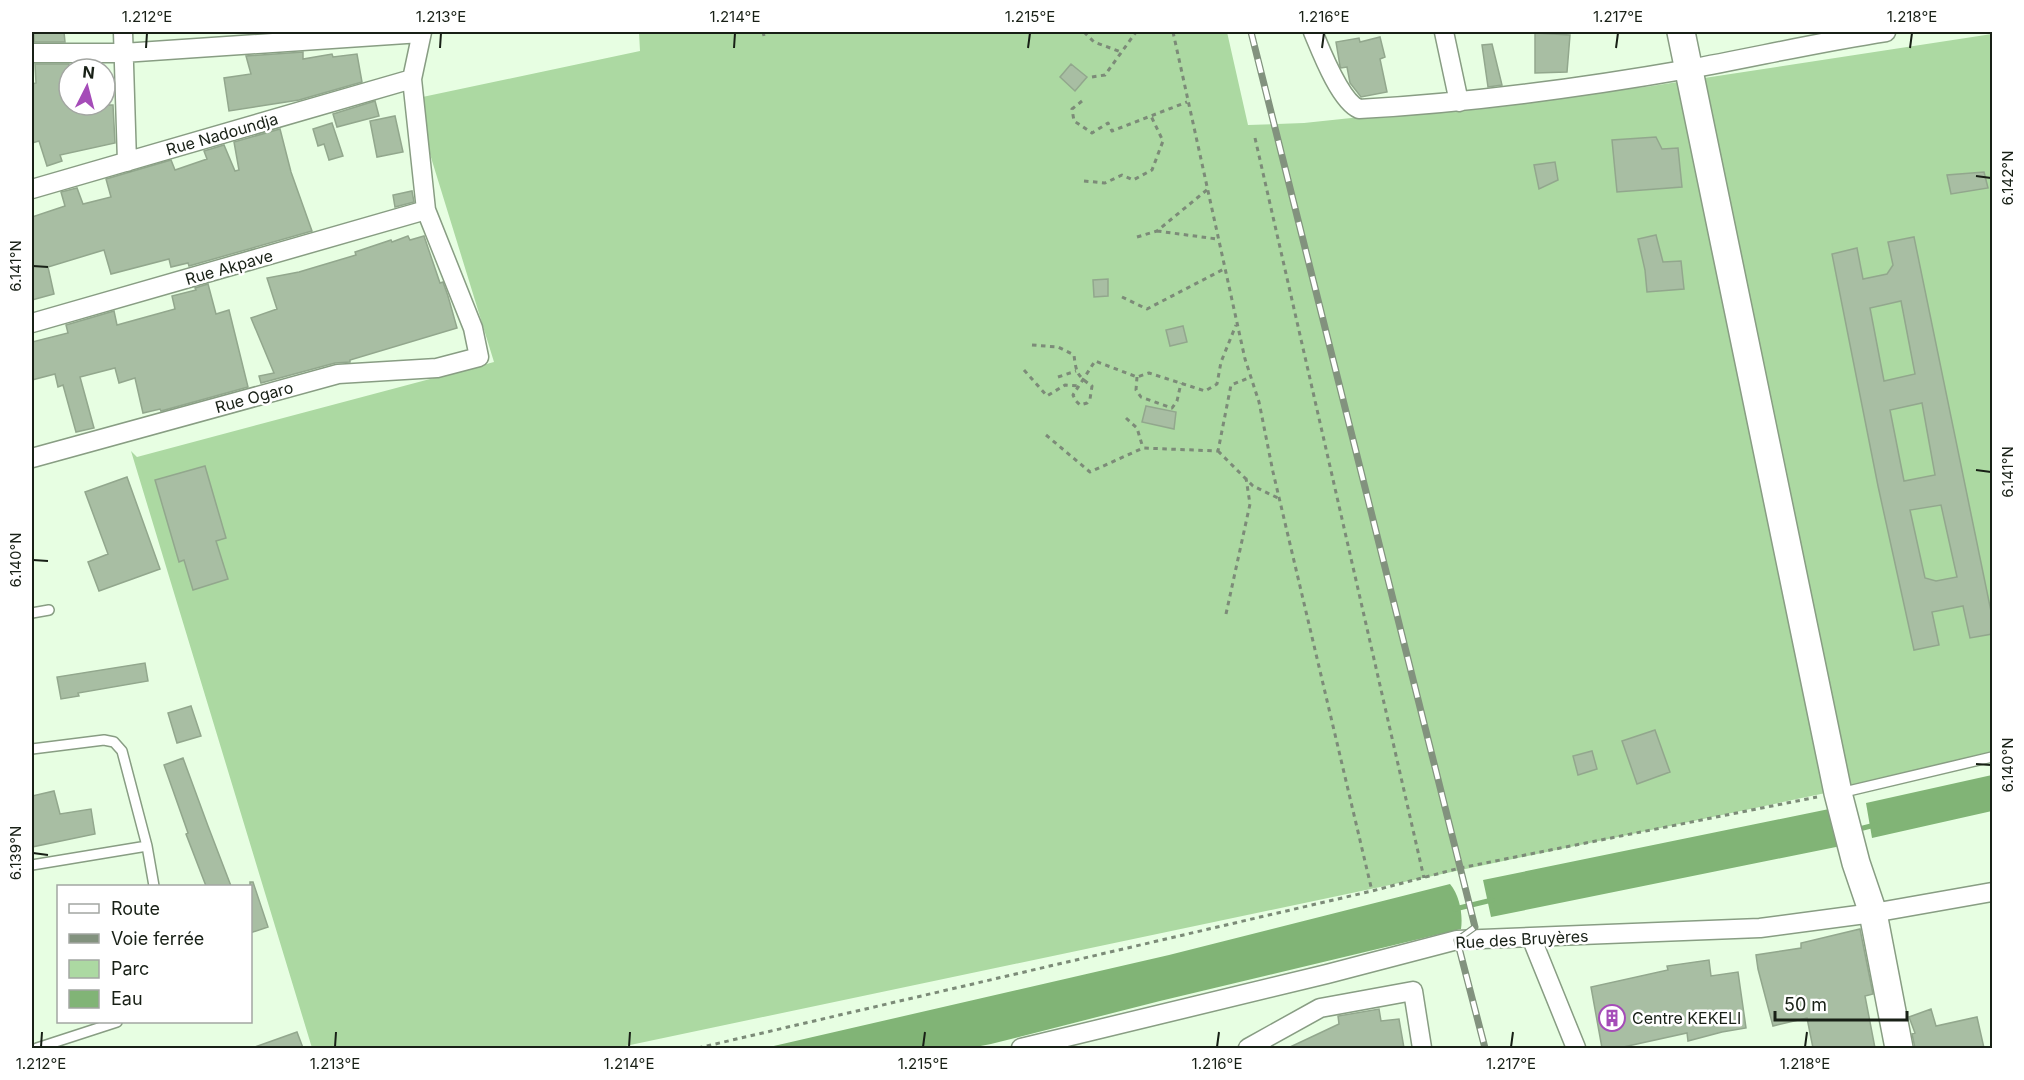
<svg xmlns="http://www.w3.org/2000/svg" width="2024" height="1080" font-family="Inter,sans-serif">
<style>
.green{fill:#acd9a2}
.water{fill:#81b476}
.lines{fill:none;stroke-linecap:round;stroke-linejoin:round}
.stream{stroke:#81b476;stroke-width:5}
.building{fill:#a8bea3;stroke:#92a78d;stroke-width:1.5;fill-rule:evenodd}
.lane-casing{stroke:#889d83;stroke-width:12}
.street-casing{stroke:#889d83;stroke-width:21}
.secondary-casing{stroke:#889d83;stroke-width:30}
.path{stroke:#7c8b78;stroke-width:3;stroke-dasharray:4.5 4.5;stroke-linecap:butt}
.lane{stroke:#fff;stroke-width:9}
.street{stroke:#fff;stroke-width:18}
.secondary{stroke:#fff;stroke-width:27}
.rail-casing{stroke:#82927e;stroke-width:7}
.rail{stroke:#fff;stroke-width:4.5;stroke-dasharray:14;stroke-linecap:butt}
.ticks{fill:none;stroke:#182016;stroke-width:2}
.labels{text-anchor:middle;stroke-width:5;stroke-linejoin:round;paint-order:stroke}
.street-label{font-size:16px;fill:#182016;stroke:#fff}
.poi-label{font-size:16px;fill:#182016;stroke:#fff;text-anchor:start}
.neatline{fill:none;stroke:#182016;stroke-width:2}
.ticks-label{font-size:15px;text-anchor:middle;fill:#182016}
</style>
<rect width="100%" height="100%" fill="#e7fee2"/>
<path class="green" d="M 639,32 L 1227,32 L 1248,125 L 1304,123 L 1645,87 L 1992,34 L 1992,758 L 616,1048 L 312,1048 L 131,451 L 137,457 L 494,362 L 413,99 L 640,51 Z"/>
<path class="water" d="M 1992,775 L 1992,811 L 1872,838 L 1866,803 Z
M 1834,808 L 1841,846 L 1491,917 L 1483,880 Z
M 1450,884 C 1460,896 1463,915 1461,929 L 1160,1001 L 991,1044 L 970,1048 L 765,1048 L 1169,955 Z"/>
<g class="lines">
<path class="stream" d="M 1855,830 L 1875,825
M 1455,909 L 1492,900"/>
</g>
<path class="building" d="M 34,32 L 64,32 L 65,42 L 34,42 Z
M 1535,33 L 1570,35 L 1567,72 L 1535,73 Z
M 1380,37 L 1385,57 L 1380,59 L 1387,92 L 1361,97 L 1350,83 L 1347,67 L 1341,68 L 1340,66 L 1336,42 L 1359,38 L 1360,42 Z
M 1492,44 L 1502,85 L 1488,87 L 1482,45 Z
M 303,52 L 303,59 L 332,54 L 333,57 L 357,54 L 362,82 L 299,100 L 229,111 L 224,78 L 251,74 L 246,56 Z
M 35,64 L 69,64 L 69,105 L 113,105 L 115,143 L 60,155 L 62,161 L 47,166 L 39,141 L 32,143 L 32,84 L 36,83 Z
M 1071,64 L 1087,77 L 1075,91 L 1060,77 Z
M 375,101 L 379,116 L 337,127 L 333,114 Z
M 395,116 L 403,152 L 377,157 L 370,121 Z
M 332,123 L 343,156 L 329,160 L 324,144 L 318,146 L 313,129 Z
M 280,129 L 291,172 L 312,231 L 189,266 L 188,263 L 171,267 L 169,259 L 111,274 L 104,250 L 48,267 L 54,294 L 32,300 L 32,217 L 65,206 L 61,192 L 77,188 L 83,204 L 111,197 L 106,179 L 171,160 L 175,170 L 207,159 L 204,151 L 224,145 L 235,171 L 239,170 L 234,142 Z
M 1656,137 L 1662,149 L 1678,148 L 1682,187 L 1617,192 L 1612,140 Z
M 1555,162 L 1558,180 L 1539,189 L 1534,165 Z
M 1984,172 L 1988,188 L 1951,194 L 1947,175 Z
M 412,191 L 414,202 L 395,207 L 393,195 Z
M 1656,235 L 1663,262 L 1681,261 L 1684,289 L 1647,292 L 1645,270 L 1638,239 Z
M 408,236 L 410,240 L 424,236 L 440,283 L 443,282 L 448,296 L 457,328 L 350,360 L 350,362 L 335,363 L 261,383 L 259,376 L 274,373 L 251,318 L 277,309 L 267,278 L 299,272 L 356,255 L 355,252 L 391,240 L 392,242 Z
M 1914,237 L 1992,616 L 1992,634 L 1970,638 L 1963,606 L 1932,612 L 1939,645 L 1914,650 L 1878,486 L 1832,254 L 1857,248 L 1863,279 L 1887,274 L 1893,265 L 1888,242 ZM 1901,301 L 1915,374 L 1884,381 L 1870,308 ZM 1922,403 L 1935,475 L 1904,481 L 1890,410 ZM 1941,505 L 1957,577 L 1936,581 L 1925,578 L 1910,510 Z
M 1108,279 L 1108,296 L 1094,297 L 1093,280 Z
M 208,284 L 216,314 L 229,310 L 248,387 L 161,411 L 160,409 L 143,413 L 135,378 L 119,383 L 115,368 L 80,377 L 94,428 L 76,432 L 63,385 L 58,387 L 55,374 L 32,380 L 32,342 L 68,333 L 66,325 L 114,311 L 117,325 L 175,309 L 172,296 L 196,290 L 195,288 Z
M 1183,326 L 1187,342 L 1170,346 L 1166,330 Z
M 1146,406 L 1176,412 L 1174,429 L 1142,422 Z
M 205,466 L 226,538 L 216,541 L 228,579 L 193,590 L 184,560 L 179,562 L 155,480 Z
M 127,477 L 160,569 L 99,591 L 88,562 L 108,554 L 85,492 Z
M 145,663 L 148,681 L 78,693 L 79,696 L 61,699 L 57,677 Z
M 191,706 L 201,736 L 177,743 L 168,713 Z
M 1655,730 L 1670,772 L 1637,784 L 1622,741 Z
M 1592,751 L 1597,769 L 1578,775 L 1573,756 Z
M 183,758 L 208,826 L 231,886 L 206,886 L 186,834 L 188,833 L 164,765 Z
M 54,791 L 60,814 L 91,809 L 95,834 L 32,847 L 32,796 Z
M 250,882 L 253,882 L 268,927 L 250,933 Z
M 1860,929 L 1873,994 L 1865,996 L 1875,1048 L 1813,1048 L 1807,1018 L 1773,1026 L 1758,969 L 1756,955 L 1801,948 L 1801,943 Z
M 1709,960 L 1711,976 L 1738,972 L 1746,1028 L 1722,1032 L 1688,1041 L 1687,1033 L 1619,1048 L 1602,1048 L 1591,987 L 1668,970 L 1667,966 Z
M 1379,1009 L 1381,1021 L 1399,1019 L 1404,1048 L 1288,1048 L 1339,1024 L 1338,1016 Z
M 1931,1009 L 1936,1026 L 1977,1017 L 1984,1048 L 1915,1048 L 1912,1034 L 1915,1033 L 1909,1017 Z
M 297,1032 L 303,1048 L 256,1048 L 255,1047 Z"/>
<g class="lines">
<defs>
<path id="lane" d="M 32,613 L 49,610
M 32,749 L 104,740 L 114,742 L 122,751 L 147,846 L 154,886
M 1840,793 L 1992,757
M 32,865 L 147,846
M 37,1048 L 117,1022"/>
<path id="street" d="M 123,32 L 127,162
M 1313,32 C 1321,51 1340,101 1359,109 C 1470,103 1580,88 1689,69 C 1755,57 1820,42 1886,32
M 1444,32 L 1459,102
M 32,53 L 123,53 L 421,33
M 32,189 L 412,79
M 32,323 L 426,210
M 32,458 L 338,374 L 437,368 L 479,357 L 473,328 L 426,210 L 412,79 L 422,32
M 1531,937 L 1576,1048
M 1021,1048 L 1327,974 L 1457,940 L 1760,928 L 1873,913 L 1992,892
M 1248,1048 L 1320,1008 L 1413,991 L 1422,1048"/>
<path id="secondary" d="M 1681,32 L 1838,793 L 1856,863 L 1873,913 L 1899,1048"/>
</defs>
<use href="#lane" class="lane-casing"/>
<use href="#street" class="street-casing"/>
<use href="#secondary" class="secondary-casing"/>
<path class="path" d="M 763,32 L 764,36
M 1084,32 L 1094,42 L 1121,52
M 1173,32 L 1245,359 L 1259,402 L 1273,472 L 1372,891
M 1092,77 L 1105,75 L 1136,32
M 1082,101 L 1072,109 L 1074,121 L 1092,133 L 1108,123 L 1112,131 L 1187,102
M 1255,138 L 1424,878
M 1084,181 L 1105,183 L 1122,175 L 1133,180 L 1152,170 L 1163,141 L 1151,116
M 1157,231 L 1217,239
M 1137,237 L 1157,231 L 1208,189
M 1122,297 L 1147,309 L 1224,269
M 1032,345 L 1058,347 L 1074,355 C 1076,372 1077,376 1092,386 L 1090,399 L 1087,403 L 1080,405 L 1076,401 L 1073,395 C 1080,384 1088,372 1095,361 L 1137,377 L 1149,373 L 1205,391 L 1217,384 L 1221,362 L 1236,325
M 1024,370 L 1047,396 L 1065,385 L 1079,386
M 1058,377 L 1076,371
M 1137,377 L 1136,390 L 1141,397 L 1172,408 L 1177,401 L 1181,383
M 1126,418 L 1137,428 L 1143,448
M 1046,435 L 1090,472 L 1143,448 L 1218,451 L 1231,385 L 1251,377
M 1218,451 L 1253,486 L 1280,499
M 1226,614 L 1250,504 L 1246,478
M 698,1048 L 1372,891 L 1460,868 L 1817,797"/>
<use href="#lane" class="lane"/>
<use href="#street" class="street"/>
<use href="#secondary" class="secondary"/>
<defs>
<path id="rail" d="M 1251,32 L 1475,927 L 1457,940 L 1485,1048"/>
</defs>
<use href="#rail" class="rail-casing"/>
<use href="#rail" class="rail"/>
</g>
<path class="ticks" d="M 146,48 L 147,33M 440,48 L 441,33M 734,48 L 735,33M 1028,48 L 1030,33M 1322,48 L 1324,33M 1616,48 L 1618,33M 1910,48 L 1912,33M 1976,176 L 1991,178M 33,266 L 48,267M 1976,470 L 1991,472M 33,560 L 48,561M 1976,764 L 1991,765M 33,853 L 48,855M 41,1047 L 42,1032M 335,1047 L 336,1032M 629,1047 L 630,1032M 923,1047 L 925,1032M 1217,1047 L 1219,1032M 1511,1047 L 1513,1032M 1805,1047 L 1807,1032"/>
<defs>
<symbol id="building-ring" viewBox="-11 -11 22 22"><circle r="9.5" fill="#fff" stroke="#a54cb8" stroke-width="1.5"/><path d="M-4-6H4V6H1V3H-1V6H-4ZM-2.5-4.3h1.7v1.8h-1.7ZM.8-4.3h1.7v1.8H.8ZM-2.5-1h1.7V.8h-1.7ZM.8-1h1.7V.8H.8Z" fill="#a54cb8"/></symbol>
</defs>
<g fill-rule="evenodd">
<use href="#building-ring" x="1597" y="1003" width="30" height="30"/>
</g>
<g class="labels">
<g class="street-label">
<text transform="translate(222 134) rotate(-16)" y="6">Rue Nadoundja</text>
<text transform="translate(229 267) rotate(-16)" y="6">Rue Akpave</text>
<text transform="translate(254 397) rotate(-15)" y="6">Rue Ogaro</text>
<text transform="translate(1522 939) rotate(-3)" y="6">Rue des Bruyères</text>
</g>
<g class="poi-label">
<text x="1632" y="1024">Centre KEKELI</text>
</g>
</g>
<rect width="2024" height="1080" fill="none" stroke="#ffffff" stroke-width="66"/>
<rect x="57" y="885" width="195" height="138" fill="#ffffff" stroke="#a3a6a2" stroke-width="1.5"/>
<rect x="69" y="904" width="30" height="9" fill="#ffffff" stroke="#a3a6a2" stroke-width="1.5"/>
<text x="111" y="915" font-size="18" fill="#182016">Route</text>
<rect x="69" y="934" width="30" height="9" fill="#82927e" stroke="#a3a6a2" stroke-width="1.5"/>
<text x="111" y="945" font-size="18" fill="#182016">Voie ferrée</text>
<rect x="69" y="960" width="30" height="18" fill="#acd9a2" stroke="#a3a6a2" stroke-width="1.5"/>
<text x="111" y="975" font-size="18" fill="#182016">Parc</text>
<rect x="69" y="990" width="30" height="18" fill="#81b476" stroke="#a3a6a2" stroke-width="1.5"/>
<text x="111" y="1005" font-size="18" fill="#182016">Eau</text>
<g transform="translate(87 87) rotate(6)"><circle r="28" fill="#ffffff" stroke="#a3a6a2" stroke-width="1.5"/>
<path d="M0-4.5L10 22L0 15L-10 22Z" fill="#a54cb8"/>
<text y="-9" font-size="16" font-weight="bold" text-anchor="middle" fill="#182016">N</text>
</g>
<path d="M1775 1011v9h132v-9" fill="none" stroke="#182016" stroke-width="3"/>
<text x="1784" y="1011" font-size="18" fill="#182016" stroke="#ffffff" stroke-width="4.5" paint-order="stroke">50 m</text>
<rect x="33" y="33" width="1958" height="1014" class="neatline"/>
<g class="ticks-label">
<text x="147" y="22">1.212°E</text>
<text x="441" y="22">1.213°E</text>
<text x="735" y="22">1.214°E</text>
<text x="1030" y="22">1.215°E</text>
<text x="1324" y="22">1.216°E</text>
<text x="1618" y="22">1.217°E</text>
<text x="1912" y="22">1.218°E</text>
<text transform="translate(2008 178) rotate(-90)" y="5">6.142°N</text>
<text transform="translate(16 266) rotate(-90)" y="5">6.141°N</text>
<text transform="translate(2008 472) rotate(-90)" y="5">6.141°N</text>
<text transform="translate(16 560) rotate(-90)" y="5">6.140°N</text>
<text transform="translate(2008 765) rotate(-90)" y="5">6.140°N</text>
<text transform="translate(16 853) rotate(-90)" y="5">6.139°N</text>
<text x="41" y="1069">1.212°E</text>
<text x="335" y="1069">1.213°E</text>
<text x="629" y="1069">1.214°E</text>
<text x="923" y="1069">1.215°E</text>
<text x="1217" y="1069">1.216°E</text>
<text x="1511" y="1069">1.217°E</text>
<text x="1805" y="1069">1.218°E</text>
</g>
</svg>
